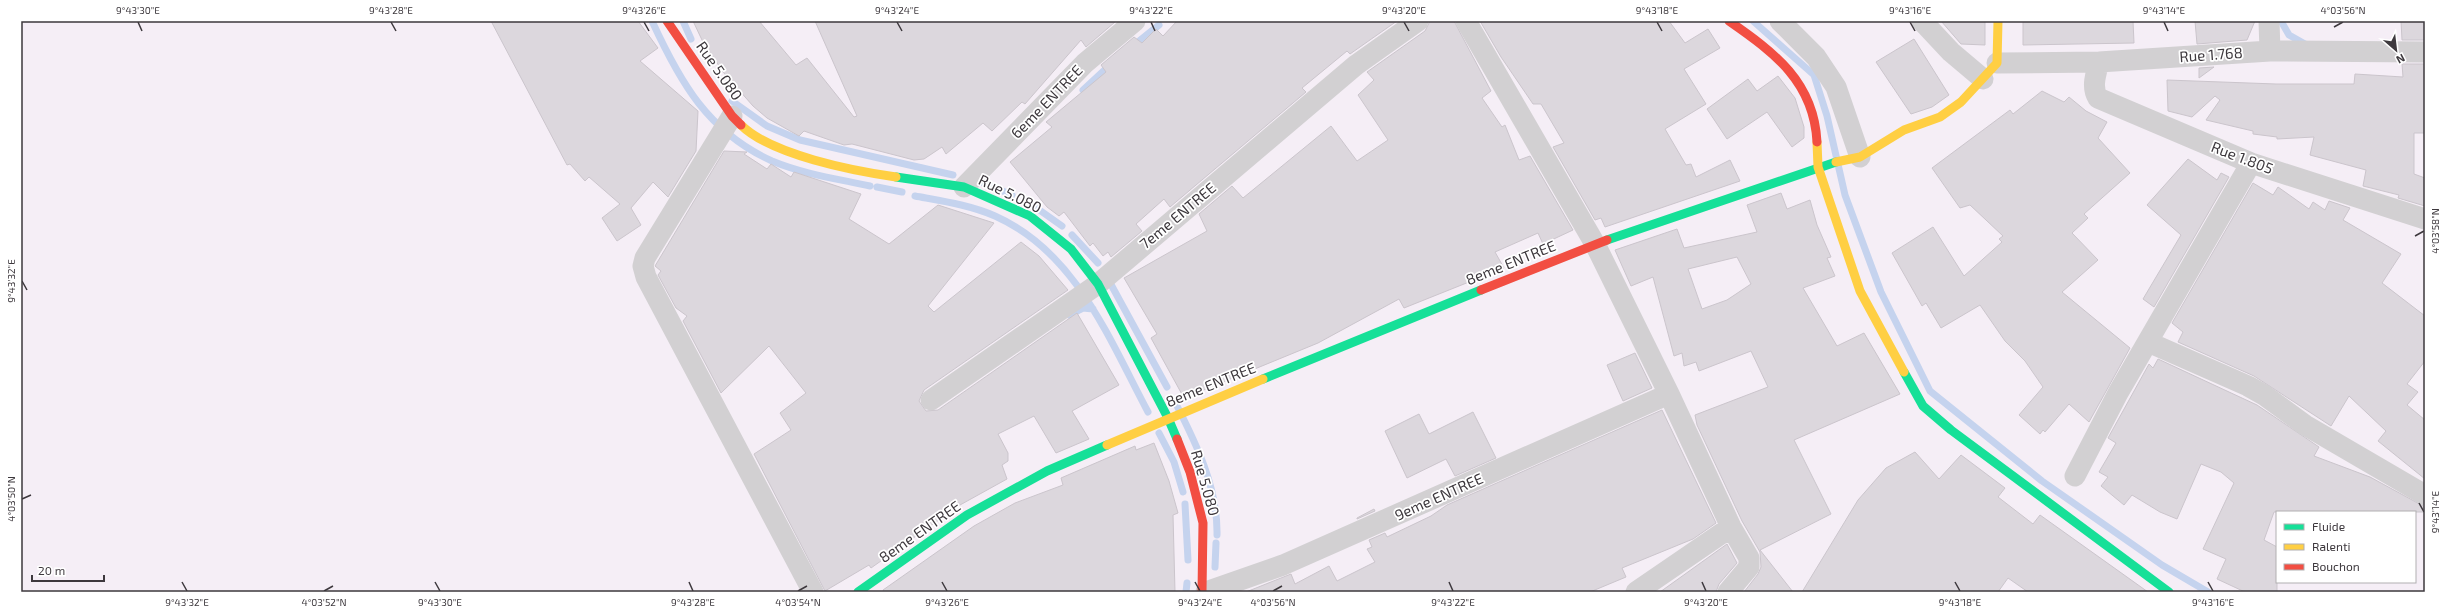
<svg xmlns="http://www.w3.org/2000/svg" width="2446" height="613" font-family="'Exo 2',sans-serif">
<style>
.lines{fill:none;stroke-linecap:round;stroke-linejoin:round}
.stream{stroke:#c5d3ee;stroke-width:7}
.building{fill:#dcd7dd;stroke:#cbc5cc;fill-rule:evenodd}
.street{stroke:#d2d0d2;stroke-width:21}
.fast{stroke:#16e098;stroke-width:9}
.slow{stroke:#ffcf43;stroke-width:9}
.jam{stroke:#f24e42;stroke-width:9}
.ticks{fill:none;stroke:#3d383d;stroke-width:1.5}
.labels{text-anchor:middle;stroke-width:3.5;stroke-linejoin:round;paint-order:stroke}
.street-label{font-size:15px;fill:#3d383d;stroke:#fff}
.neatline{fill:none;stroke:#3d383d;stroke-width:1.5}
.ticks-label{font-size:10px;text-anchor:middle;fill:#3d383d}
</style>
<rect width="100%" height="100%" fill="#f5eef6"/>
<g class="lines">
<path class="stream" d="M 652,21 C 680,82 708,132 772,161 C 803,174 838,179 870,186
M 683,21 L 691,39
M 1753,21 L 1814,75 L 1827,116 L 1845,195 L 1881,292 L 1930,391 L 2042,481 L 2162,565 L 2208,592
M 2281,21 L 2289,35 L 2305,44
M 1133,46 L 1159,25
M 1083,90 L 1111,64
M 732,101 L 767,126 L 800,140 L 953,175
M 979,181 L 1012,195
M 877,187 L 902,192
M 915,196 C 942,201 970,205 995,216 C 1076,252 1109,339 1148,412
M 1038,209 L 1062,226
M 1072,235 L 1098,263
M 1108,279 L 1167,387
M 1069,315 L 1083,308 L 1093,309
M 1175,402 C 1196,443 1218,488 1217,535
M 1159,433 L 1174,462 L 1183,492
M 1185,504 L 1188,560
M 1215,567 L 1216,543
M 1186,592 L 1187,583"/>
</g>
<path class="building" d="M 491,21 L 638,21 L 658,48 L 640,61 L 698,111 L 696,151 L 668,197 L 653,182 L 631,208 L 641,225 L 617,241 L 602,218 L 620,204 L 589,177 L 585,181 L 570,164 L 567,165 Z
M 693,21 L 759,21 L 796,65 L 807,58 L 854,117 L 857,116 L 815,21 L 1115,22 L 1086,47 L 1081,40 L 1025,104 L 1022,102 L 992,131 L 983,123 L 946,154 L 942,147 L 924,159 L 914,160 L 852,144 L 844,145 L 804,131 L 799,136 L 767,118 L 753,106 L 723,72 L 702,40 Z
M 1177,21 L 1397,21 L 1350,54 L 1347,51 L 1302,88 L 1306,92 L 1170,207 L 1164,199 L 1136,224 L 1142,231 L 1111,257 L 1108,252 L 1103,256 L 1093,243 L 1090,246 L 1064,212 L 1059,216 L 1047,207 L 1010,162 L 1052,127 L 1046,122 L 1106,72 L 1101,65 L 1134,37 L 1142,43 L 1156,29 L 1163,36 Z
M 1430,21 L 1454,21 L 1491,91 L 1482,98 L 1502,127 L 1505,125 L 1519,160 L 1530,156 L 1573,230 L 1543,244 L 1538,233 L 1495,252 L 1504,268 L 1404,308 L 1399,299 L 1318,343 L 1184,398 L 1151,338 L 1157,334 L 1124,278 L 1207,231 L 1199,214 L 1232,186 L 1243,198 L 1331,126 L 1357,161 L 1388,140 L 1358,95 L 1374,80 L 1367,72 L 1425,31 Z
M 1480,21 L 1669,21 L 1685,43 L 1708,29 L 1720,48 L 1684,69 L 1706,104 L 1665,129 L 1686,165 L 1691,164 L 1696,177 L 1730,160 L 1740,181 L 1605,227 L 1601,218 L 1595,220 L 1553,147 L 1564,143 L 1541,104 L 1533,104 L 1501,57 Z
M 1941,21 L 1985,21 L 1985,45 L 1961,44 Z
M 2023,21 L 2133,21 L 2134,43 L 2023,45 Z
M 2195,21 L 2255,21 L 2247,40 L 2197,44 Z
M 2401,21 L 2425,21 L 2425,40 L 2402,40 Z
M 1914,39 L 1949,95 L 1932,107 L 1911,114 L 1876,62 Z
M 2402,64 L 2425,64 L 2425,133 L 2414,133 L 2414,174 L 2425,178 L 2425,206 L 2398,198 L 2399,195 L 2363,186 L 2366,170 L 2310,155 L 2314,137 L 2277,139 L 2277,137 L 2253,134 L 2253,131 L 2206,120 L 2220,100 L 2215,96 L 2192,117 L 2168,111 L 2167,80 L 2276,84 L 2354,84 L 2355,74 L 2403,77 Z
M 2214,67 L 2199,78 L 2199,68 Z
M 1778,76 L 1795,98 L 1804,127 L 1804,138 L 1792,147 L 1767,112 L 1727,139 L 1707,109 L 1748,79 L 1757,91 Z
M 2042,91 L 2064,102 L 2069,97 L 2086,111 L 2107,122 L 2098,138 L 2130,173 L 2084,214 L 2088,218 L 2072,233 L 2098,260 L 2062,292 L 2130,348 L 2089,422 L 2069,404 L 2045,432 L 2043,430 L 2040,434 L 2019,415 L 2043,387 L 2025,361 L 2005,341 L 1980,305 L 1941,328 L 1926,303 L 1922,306 L 1892,253 L 1933,227 L 1964,276 L 2002,242 L 1999,239 L 2003,236 L 1970,205 L 1960,208 L 1932,168 L 2010,110 L 2013,114 Z
M 724,151 L 747,152 L 744,154 L 767,169 L 771,164 L 791,177 L 794,172 L 861,194 L 849,219 L 889,244 L 938,205 L 994,223 L 928,306 L 934,312 L 1021,242 L 1039,256 L 1068,290 L 924,390 L 919,401 L 926,411 L 938,410 L 1077,313 L 1119,385 L 1072,411 L 1089,439 L 1056,453 L 1034,416 L 998,434 L 1008,453 L 1008,461 L 1002,465 L 1007,479 L 960,505 L 871,568 L 869,565 L 825,591 L 754,454 L 791,430 L 780,413 L 806,393 L 769,346 L 721,393 L 683,321 L 687,316 L 676,308 L 658,275 L 661,271 L 655,266 Z
M 2188,159 L 2217,180 L 2221,173 L 2229,177 L 2154,307 L 2143,299 L 2181,235 L 2147,205 Z
M 2253,183 L 2273,195 L 2278,187 L 2309,209 L 2313,202 L 2325,210 L 2329,201 L 2350,208 L 2343,220 L 2401,254 L 2382,283 L 2425,316 L 2425,361 L 2407,384 L 2418,392 L 2407,405 L 2425,420 L 2425,479 L 2378,441 L 2386,431 L 2349,396 L 2331,426 L 2254,376 L 2178,342 L 2183,332 L 2172,323 Z
M 1781,193 L 1787,209 L 1810,200 L 1817,225 L 1831,257 L 1827,258 L 1835,276 L 1803,288 L 1837,346 L 1864,333 L 1900,394 L 1794,440 L 1831,514 L 1760,550 L 1793,592 L 1744,592 L 1758,574 L 1761,567 L 1760,552 L 1742,521 L 1697,425 L 1695,415 L 1768,387 L 1751,351 L 1699,371 L 1696,362 L 1684,366 L 1682,353 L 1674,356 L 1653,277 L 1631,286 L 1615,250 L 1677,229 L 1684,248 L 1757,232 L 1747,205 ZM 1737,257 L 1751,284 L 1727,300 L 1702,309 L 1688,269 Z
M 1635,353 L 1652,388 L 1623,401 L 1607,365 Z
M 2158,359 L 2257,405 L 2319,447 L 2314,456 L 2370,477 L 2425,507 L 2425,512 L 2274,512 L 2264,540 L 2277,547 L 2277,592 L 2245,592 L 2217,579 L 2226,559 L 2203,549 L 2234,483 L 2221,472 L 2201,464 L 2177,519 L 2160,512 L 2132,495 L 2124,505 L 2101,486 L 2108,477 L 2099,472 L 2116,443 L 2108,438 L 2149,364 L 2153,368 Z
M 1662,410 L 1716,523 L 1693,539 L 1622,568 L 1626,577 L 1590,592 L 1246,592 L 1291,574 L 1295,584 L 1329,566 L 1337,581 L 1375,562 L 1367,549 L 1372,547 L 1369,540 L 1385,533 L 1387,537 L 1431,516 L 1447,505 Z
M 1473,412 L 1496,458 L 1455,476 L 1446,459 L 1407,478 L 1385,431 L 1419,414 L 1429,434 Z
M 1154,443 L 1169,481 L 1178,513 L 1173,515 L 1175,592 L 884,592 L 883,590 L 974,526 L 1015,503 L 1063,485 L 1061,478 L 1135,446 L 1136,450 Z
M 1915,452 L 1939,479 L 1961,455 L 2005,488 L 1998,497 L 2033,524 L 2040,515 L 2148,592 L 2028,592 L 2008,578 L 1998,592 L 1802,592 L 1858,500 L 1886,468 Z
M 1374,509 L 1375,511 L 1357,519 L 1357,518 Z
M 1727,544 L 1737,563 L 1719,584 L 1716,592 L 1660,592 Z"/>
<g class="lines">
<path class="street" d="M 1466,21 L 1595,244 L 1669,394 L 1731,527 L 1749,558 L 1749,567 L 1728,592
M 1780,21 L 1816,57 L 1836,87 L 1860,157
M 1922,21 L 1951,52 L 1983,79
M 2269,21 L 2270,51
M 2099,62 C 2096,74 2091,87 2098,98 L 2251,163 L 2425,219
M 1997,63 L 2099,62 L 2270,51 L 2425,52
M 732,116 L 645,258 L 643,266 L 646,277 L 813,592
M 964,187 L 1085,63 L 1135,21
M 2148,342 L 2248,386 L 2264,395 L 2305,425 L 2425,495
M 931,400 L 1098,284 L 1356,65 L 1418,21
M 2075,476 L 2118,393 L 2251,163
M 1206,592 L 1283,565 L 1669,394
M 1636,592 L 1731,527"/>
<path class="fast" d="M 896,177 L 964,187 L 1030,216 L 1071,249 L 1098,284 L 1168,418 L 1177,439
M 1607,240 L 1836,162
M 1904,372 L 1923,406 L 1951,430 L 2169,592
M 1263,379 L 1481,290
M 858,592 L 967,515 L 1047,471 L 1107,445"/>
<path class="slow" d="M 741,125 C 771,155 854,171 896,177
M 1817,142 L 1818,167 L 1860,291 L 1904,372
M 1836,162 L 1860,157 L 1904,130 L 1940,117 L 1961,102 L 1997,63 L 1998,21
M 1107,445 L 1263,379"/>
<path class="jam" d="M 667,21 L 732,116 L 741,125
M 1729,21 C 1775,53 1814,82 1817,142
M 1481,290 L 1607,240
M 1177,439 L 1190,472 L 1203,523 L 1202,592"/>
</g>
<path class="ticks" d="M 138,22 L 142,31M 391,22 L 396,31M 644,22 L 649,31M 897,22 L 902,31M 1151,22 L 1155,31M 1404,22 L 1409,31M 1657,22 L 1662,31M 1910,22 L 1915,31M 2164,22 L 2168,31M 2334,27 L 2343,22M 2415,236 L 2424,231M 22,281 L 27,290M 22,499 L 31,495M 2419,503 L 2424,512M 182,582 L 187,591M 435,582 L 440,591M 689,582 L 693,591M 942,582 L 947,591M 1195,582 L 1200,591M 1449,582 L 1453,591M 1702,582 L 1706,591M 1955,582 L 1960,591M 2208,582 L 2213,591M 324,591 L 333,586M 798,591 L 807,586M 1273,591 L 1282,586"/>
<g class="labels">
<g class="street-label">
<text transform="translate(2211 55) rotate(-4)" y="5">Rue 1.768</text>
<text transform="translate(719 71) rotate(55)" y="5">Rue 5.080</text>
<text transform="translate(1047 102) rotate(-46)" y="5">6eme ENTREE</text>
<text transform="translate(2242 158) rotate(21)" y="5">Rue 1.805</text>
<text transform="translate(1010 194) rotate(26)" y="5">Rue 5.080</text>
<text transform="translate(1178 216) rotate(-40)" y="5">7eme ENTREE</text>
<text transform="translate(1511 263) rotate(-22)" y="5">8eme ENTREE</text>
<text transform="translate(1211 385) rotate(-22)" y="5">8eme ENTREE</text>
<text transform="translate(1205 483) rotate(74)" y="5">Rue 5.080</text>
<text transform="translate(1439 497) rotate(-24)" y="5">9eme ENTREE</text>
<text transform="translate(920 532) rotate(-35)" y="5">8eme ENTREE</text>
</g>
</g>
<rect width="2446" height="613" fill="none" stroke="#ffffff" stroke-width="44"/>
<rect x="2276" y="511" width="140" height="72" fill="#ffffff" stroke="#b1afb1"/>
<rect x="2284" y="524" width="20" height="6" fill="#16e098" stroke="#b1afb1"/>
<text x="2312" y="531" font-size="12" fill="#3d383d">Fluide</text>
<rect x="2284" y="544" width="20" height="6" fill="#ffcf43" stroke="#b1afb1"/>
<text x="2312" y="551" font-size="12" fill="#3d383d">Ralenti</text>
<rect x="2284" y="564" width="20" height="6" fill="#f24e42" stroke="#b1afb1"/>
<text x="2312" y="571" font-size="12" fill="#3d383d">Bouchon</text>
<g transform="translate(2396 50) rotate(152)" stroke="#ffffff" stroke-width="3" paint-order="stroke">
<path d="M0-3L7 15L0 10L-7 15Z" fill="#3d383d"/>
<text y="-6" font-size="11" font-weight="bold" text-anchor="middle" fill="#3d383d">N</text>
</g>
<path d="M32 575v6h72v-6" fill="none" stroke="#3d383d" stroke-width="2"/>
<text x="38" y="575" font-size="12" fill="#3d383d" stroke="#ffffff" stroke-width="3" paint-order="stroke">20 m</text>
<rect x="22" y="22" width="2402" height="569" class="neatline"/>
<g class="ticks-label">
<text x="138" y="14">9°43'30"E</text>
<text x="391" y="14">9°43'28"E</text>
<text x="644" y="14">9°43'26"E</text>
<text x="897" y="14">9°43'24"E</text>
<text x="1151" y="14">9°43'22"E</text>
<text x="1404" y="14">9°43'20"E</text>
<text x="1657" y="14">9°43'18"E</text>
<text x="1910" y="14">9°43'16"E</text>
<text x="2164" y="14">9°43'14"E</text>
<text x="2343" y="14">4°03'56"N</text>
<text transform="translate(2435 231) rotate(-90)" y="4">4°03'58"N</text>
<text transform="translate(11 281) rotate(-90)" y="4">9°43'32"E</text>
<text transform="translate(11 499) rotate(-90)" y="4">4°03'50"N</text>
<text transform="translate(2435 512) rotate(-90)" y="4">9°43'14"E</text>
<text x="187" y="606">9°43'32"E</text>
<text x="324" y="606">4°03'52"N</text>
<text x="440" y="606">9°43'30"E</text>
<text x="693" y="606">9°43'28"E</text>
<text x="798" y="606">4°03'54"N</text>
<text x="947" y="606">9°43'26"E</text>
<text x="1200" y="606">9°43'24"E</text>
<text x="1273" y="606">4°03'56"N</text>
<text x="1453" y="606">9°43'22"E</text>
<text x="1706" y="606">9°43'20"E</text>
<text x="1960" y="606">9°43'18"E</text>
<text x="2213" y="606">9°43'16"E</text>
</g>
</svg>
